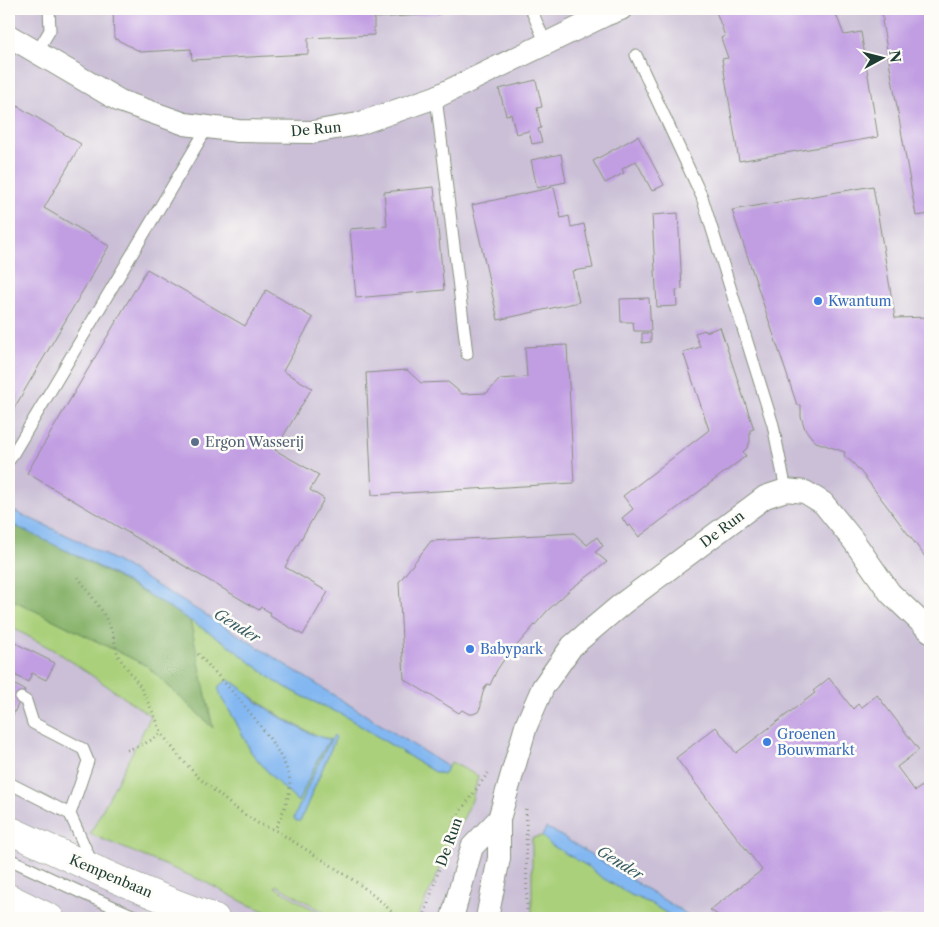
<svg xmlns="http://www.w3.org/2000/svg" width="939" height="927" font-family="'Libre Caslon Text',serif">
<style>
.industrial{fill:#cabfd6}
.green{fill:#aad07b;stroke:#648658;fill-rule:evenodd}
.forest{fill:#87b26b;stroke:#537850}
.water{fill:#83b7f1;stroke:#517a92}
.building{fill:#c19ee2}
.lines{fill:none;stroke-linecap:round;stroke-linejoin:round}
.service-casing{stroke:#87917e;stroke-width:13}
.minor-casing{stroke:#87917e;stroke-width:24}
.secondary-casing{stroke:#87917e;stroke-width:29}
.path{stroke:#87917e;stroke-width:3;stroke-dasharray:1 4;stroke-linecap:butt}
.service{stroke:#fff;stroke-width:11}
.minor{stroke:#fff;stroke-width:22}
.secondary{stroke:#fff;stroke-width:28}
.shop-dot{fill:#3f7fe0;stroke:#fdfcf7;stroke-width:2}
.service-dot{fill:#5c6f8a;stroke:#fdfcf7;stroke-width:2}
.labels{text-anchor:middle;stroke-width:5;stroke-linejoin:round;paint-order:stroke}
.street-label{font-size:14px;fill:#1f3d34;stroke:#fdfcf7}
.shop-label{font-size:14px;fill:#366cbe;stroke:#fdfcf7;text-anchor:start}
.service-label{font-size:14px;fill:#4e5e75;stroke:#fdfcf7;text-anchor:start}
.water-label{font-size:15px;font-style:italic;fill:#385c63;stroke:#fdfcf7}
</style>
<rect width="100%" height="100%" fill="#fdfcf7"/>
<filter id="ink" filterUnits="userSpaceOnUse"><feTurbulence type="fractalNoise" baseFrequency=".02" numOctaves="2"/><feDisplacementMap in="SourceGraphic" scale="10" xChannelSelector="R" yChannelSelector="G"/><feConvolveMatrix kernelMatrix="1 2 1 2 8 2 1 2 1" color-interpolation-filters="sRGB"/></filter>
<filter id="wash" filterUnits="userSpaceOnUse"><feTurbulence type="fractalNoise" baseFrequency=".0096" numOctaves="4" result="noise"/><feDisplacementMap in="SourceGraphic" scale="20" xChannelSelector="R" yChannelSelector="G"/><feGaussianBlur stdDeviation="1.12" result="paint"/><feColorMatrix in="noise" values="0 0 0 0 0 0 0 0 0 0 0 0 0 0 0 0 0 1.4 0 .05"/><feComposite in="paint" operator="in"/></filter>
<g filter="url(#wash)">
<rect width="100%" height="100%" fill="#efe5c8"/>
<path class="industrial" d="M 9,9 L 930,9 L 930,918 L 9,918 Z"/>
<path class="green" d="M 9,598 L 147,666 L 212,727 L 190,620 L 223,641 L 276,682 L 310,700 L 343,715 L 436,773 L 440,773 L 443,775 L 451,762 L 478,776 L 472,800 L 417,918 L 335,918 L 276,885 L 275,887 L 307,906 L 331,918 L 282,918 L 247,904 L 203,881 L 90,834 L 151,716 L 59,653 L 9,626 ZM 234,682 C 254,699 274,713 296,725 C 307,731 318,737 330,739 L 319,757 L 298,801 L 274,779 L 251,752 L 235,720 L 222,699 ZM 334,735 L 336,737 L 301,819 L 294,818 L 321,758 Z
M 542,836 L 551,845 L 589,867 L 601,877 L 631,895 L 650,903 L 674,918 L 532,918 L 532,838 Z"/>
<path class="forest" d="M 9,523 C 72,552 131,584 190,620 L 213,728 L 147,666 L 9,598 Z"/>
<path class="water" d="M 9,509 L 75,539 L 116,561 L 224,626 L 445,765 L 448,767 L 443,775 L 440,773 L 436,773 L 343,715 L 310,700 L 276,682 L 223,641 L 144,592 L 92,563 L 9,523 Z
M 228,680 C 239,684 247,693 256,701 C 273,713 309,737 330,739 L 319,757 L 298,802 L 274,779 L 251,752 L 235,720 L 222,699 L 218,687 Z
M 334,735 L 336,737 L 301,819 L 300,821 L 297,821 L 295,820 L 294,818 C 306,790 318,761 334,735 Z
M 546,828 L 549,830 L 550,829 L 693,918 L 674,918 L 650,903 L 631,895 L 601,877 L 589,867 L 551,845 L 542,836 Z"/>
<g id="blocks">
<path class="building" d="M 113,9 L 440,9 L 440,14 L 374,18 L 374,35 L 308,38 L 308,54 L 192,60 L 191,49 L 141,52 L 114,38 Z
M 715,9 L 834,9 L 844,35 L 861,32 L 878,137 L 739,161 L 722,59 L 728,58 L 721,38 L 725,36 Z
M 891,9 L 930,9 L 930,214 L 916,216 L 882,21 L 883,21 L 882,10 Z
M 536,80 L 542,107 L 537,108 L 541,128 L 538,129 L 542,142 L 532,144 L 529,131 L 516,134 L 511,114 L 506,115 L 499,89 Z
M 9,101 L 81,144 L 44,208 L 109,246 L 9,417 Z
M 638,136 L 664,185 L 652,191 L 636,161 L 622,169 L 624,173 L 605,183 L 593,161 Z
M 561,154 L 566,182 L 537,188 L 531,160 Z
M 873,186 L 895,318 L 930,317 L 930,563 L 861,472 L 852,462 L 844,456 L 845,452 L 816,442 L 812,438 L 805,429 L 801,417 L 801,405 L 797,405 L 732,210 Z
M 434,187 L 444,290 L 356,298 L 350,229 L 387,226 L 384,192 Z
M 554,187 L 561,218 L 569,216 L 571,227 L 584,224 L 593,268 L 572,271 L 579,302 L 498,320 L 472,205 Z
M 678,213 L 682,289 L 676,290 L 677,306 L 657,307 L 652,215 Z
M 147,269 L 245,326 L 266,290 L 313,318 L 283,371 L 312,388 L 275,450 L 319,475 L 310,490 L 324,499 L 285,567 L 328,592 L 303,635 L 270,616 L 271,613 L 261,607 L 259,610 L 27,473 Z
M 649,298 L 651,331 L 634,331 L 633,322 L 621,322 L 620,299 Z
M 720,327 L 754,429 L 750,430 L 750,441 L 748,447 L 743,452 L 746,456 L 639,537 L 630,525 L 628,527 L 622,518 L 633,509 L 623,496 L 709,430 L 683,352 L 700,347 L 695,333 L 705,330 L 706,332 Z
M 642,333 L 651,333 L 651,342 L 642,343 Z
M 567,345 L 574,483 L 372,495 L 366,373 L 407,370 L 421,383 L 448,382 L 462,394 L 487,393 L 500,379 L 527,377 L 525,347 Z
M 574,533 L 587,545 L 597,537 L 603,546 L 595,552 L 607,562 L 572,588 L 548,610 L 503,661 L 497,670 L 490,685 L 487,684 L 484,689 L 481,700 L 481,706 L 478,712 L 473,714 L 469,714 L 462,710 L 459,713 L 404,679 L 399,582 L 431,541 Z
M 9,640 L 55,663 L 46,680 L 32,673 L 28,682 L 9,672 Z
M 829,678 L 853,709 L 858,704 L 861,708 L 877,695 L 919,750 L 897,767 L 915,791 L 930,780 L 930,918 L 723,918 L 710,910 L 762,870 L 676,758 L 716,727 L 736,753 L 815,693 L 813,691 Z
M 9,682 L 25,690 L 9,723 Z"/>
</g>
</g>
<g filter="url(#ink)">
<use href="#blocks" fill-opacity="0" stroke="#87917e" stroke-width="1"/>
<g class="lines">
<defs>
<path id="service" d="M 531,9 L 546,44
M 37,52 L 50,30 L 49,9
M 636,55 L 702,197 L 773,425 L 786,490
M 436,97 L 467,354
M 10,459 L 207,128
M 21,698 L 26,701 L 33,723 L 83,749 L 88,761 L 70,814
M 9,783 L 70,814 L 92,863
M 9,859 L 82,893 L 139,918"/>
<path id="minor" d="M 9,36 L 120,101 L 185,124 L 238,131 L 313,132 L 358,124 L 436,97 L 605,15 L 621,9
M 452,918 L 472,847 L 499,819
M 487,918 L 499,858 L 499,819 L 526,726 L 543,687 L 572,646 L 622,604 L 765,497 L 786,490 L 805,492 L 823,503 L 853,540 L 890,593 L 930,631"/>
<path id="secondary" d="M 9,830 C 77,861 145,894 215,918
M 9,898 L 50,918"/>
</defs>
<use href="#service" class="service-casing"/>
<use href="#minor" class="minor-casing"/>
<use href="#secondary" class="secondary-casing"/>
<path class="path" d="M 78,577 L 102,611 L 112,631 L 118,656 L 140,686 L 156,719 L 162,734
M 198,654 C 221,679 289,750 290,783 C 291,797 280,817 275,830
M 127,750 L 144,744 L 162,734 L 178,755 L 198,777 L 235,808 L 259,824 L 275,830 L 326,862 L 362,886 L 386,906 L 397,918
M 526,809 L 527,918
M 423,918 L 425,913 L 455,819 L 488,773"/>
<use href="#service" class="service"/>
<use href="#minor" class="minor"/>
<use href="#secondary" class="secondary"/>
</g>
</g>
<g class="shop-dot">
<circle cx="818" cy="301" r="5"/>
<circle cx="470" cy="649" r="5"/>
<circle cx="767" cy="742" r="5"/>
</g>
<circle class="service-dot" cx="195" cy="442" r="5"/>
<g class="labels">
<g class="street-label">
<text transform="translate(316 129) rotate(-5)" y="5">De Run</text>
<text transform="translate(722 529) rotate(-37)" y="5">De Run</text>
<text transform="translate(449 842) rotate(-70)" y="5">De Run</text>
<text transform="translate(111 876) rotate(23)" y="5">Kempenbaan</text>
</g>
<g class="shop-label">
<text x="828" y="306">Kwantum</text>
<text x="480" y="654">Babypark</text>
<text x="777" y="739">Groenen<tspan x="777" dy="16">Bouwmarkt</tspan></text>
</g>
<g class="service-label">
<text x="205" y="447">Ergon Wasserij</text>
</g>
<g class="water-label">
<text transform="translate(237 626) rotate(32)" y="5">Gender</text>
<text transform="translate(620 863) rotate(32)" y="5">Gender</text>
</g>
</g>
<rect width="939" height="927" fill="none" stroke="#fdfcf7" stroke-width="30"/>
<g transform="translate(882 58) rotate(83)" stroke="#fdfcf7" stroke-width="4" paint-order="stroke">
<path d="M0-4L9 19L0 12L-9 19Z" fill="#1f3d34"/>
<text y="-8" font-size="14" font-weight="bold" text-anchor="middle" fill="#1f3d34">N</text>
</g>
</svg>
